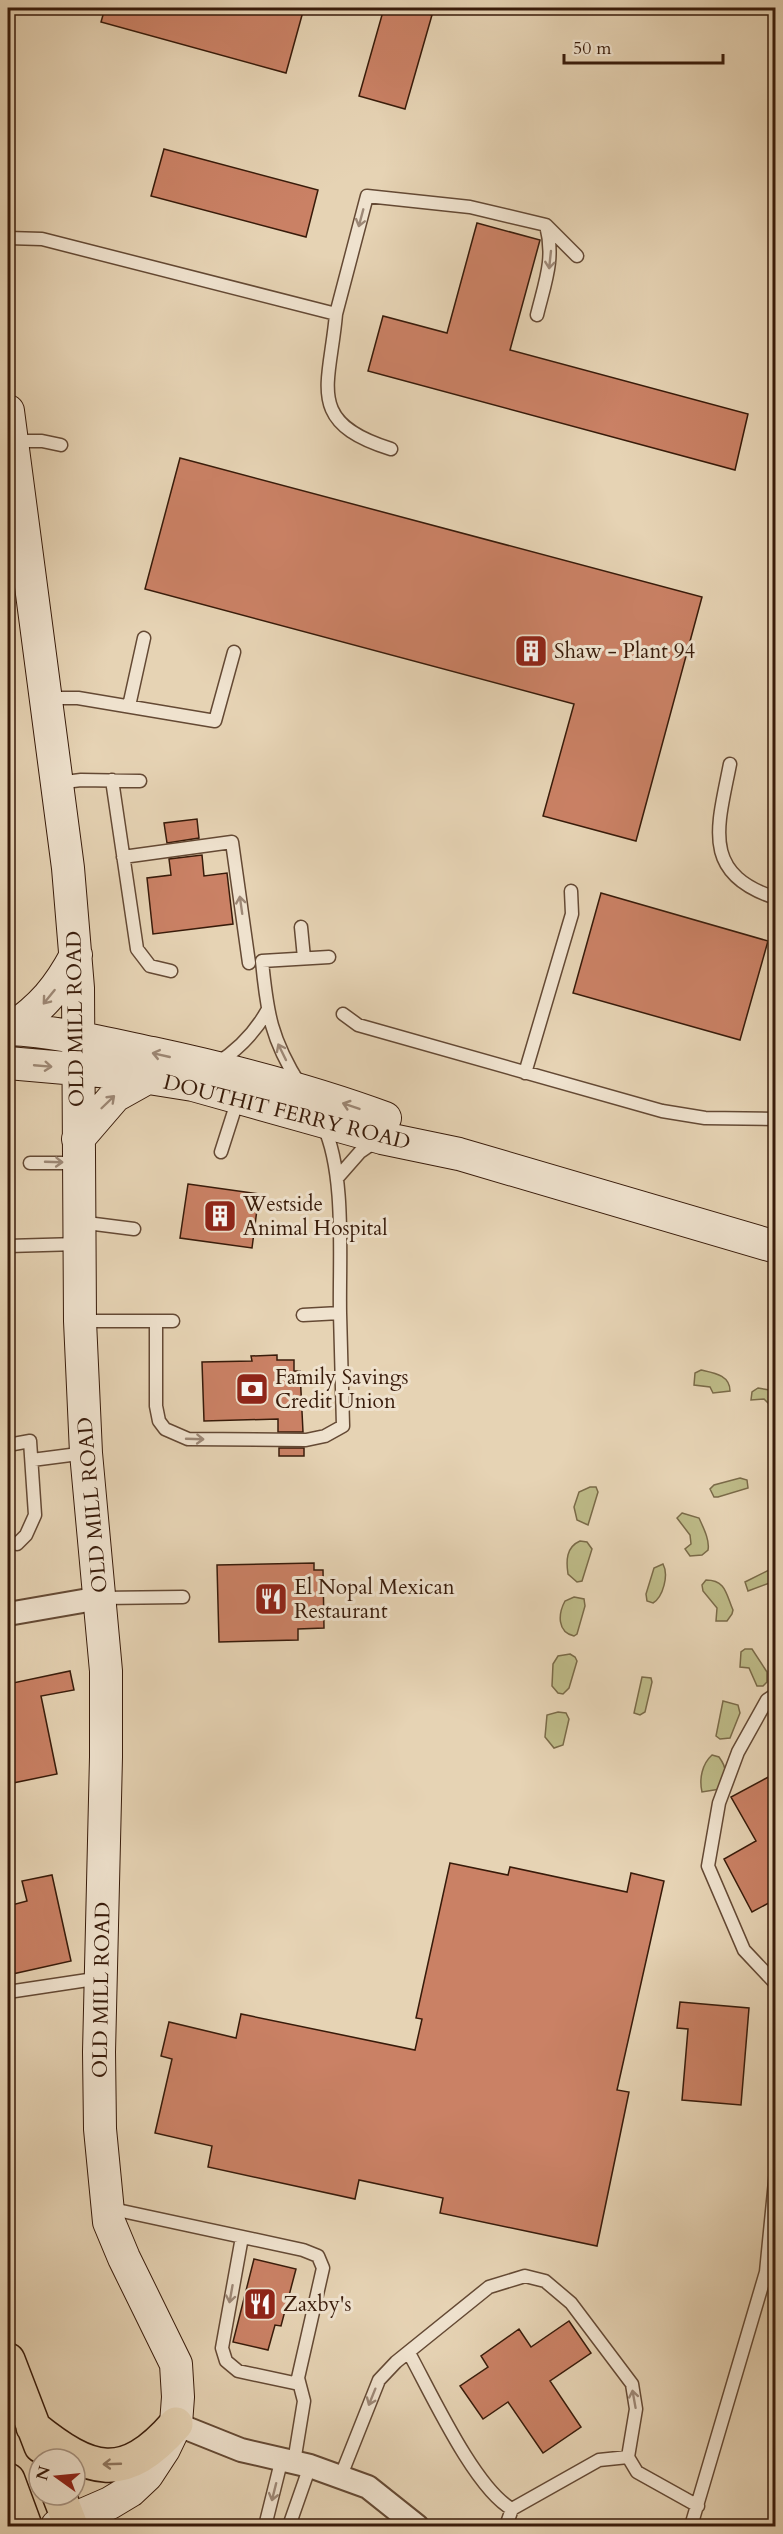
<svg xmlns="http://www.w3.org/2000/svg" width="783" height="2534" font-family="Cardo,serif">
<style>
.green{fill:#bdba87;stroke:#7a6a48;stroke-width:1.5}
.building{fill:#ca8165;stroke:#381b0a;stroke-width:1.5}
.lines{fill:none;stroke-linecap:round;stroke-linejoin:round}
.lane-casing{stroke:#644934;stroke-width:15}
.street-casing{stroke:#644934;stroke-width:26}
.secondary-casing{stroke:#381b0a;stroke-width:34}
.primary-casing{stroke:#381b0a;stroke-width:36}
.lane{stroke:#efe2ce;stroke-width:12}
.street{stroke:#efe2ce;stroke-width:22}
.secondary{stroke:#efe2ce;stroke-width:32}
.primary{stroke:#e6d3b4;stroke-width:33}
.oneway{stroke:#9d8876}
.oneway2{stroke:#8f775f}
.labels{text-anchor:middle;stroke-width:6;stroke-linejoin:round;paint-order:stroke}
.poi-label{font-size:21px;fill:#381b0a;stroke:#efe2ce;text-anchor:start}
.street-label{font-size:21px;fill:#381b0a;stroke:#efe2ce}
</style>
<rect width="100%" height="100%" fill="#e6d3b4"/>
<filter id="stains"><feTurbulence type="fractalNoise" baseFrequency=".00333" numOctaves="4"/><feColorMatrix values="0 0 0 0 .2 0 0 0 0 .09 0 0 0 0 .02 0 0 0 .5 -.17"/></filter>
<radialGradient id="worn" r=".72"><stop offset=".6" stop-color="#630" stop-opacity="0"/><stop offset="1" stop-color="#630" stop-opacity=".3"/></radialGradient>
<path class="green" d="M 701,1370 C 714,1373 730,1375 730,1391 L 713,1393 L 710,1387 L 694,1385 L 695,1373 Z
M 758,1388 L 775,1391 L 775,1410 L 764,1399 L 751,1400 L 752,1392 Z
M 740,1478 L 747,1480 L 748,1488 L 718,1497 L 714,1497 L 710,1489 L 714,1485 Z
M 590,1487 L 596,1487 L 598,1492 L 588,1525 L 577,1520 L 574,1507 L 579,1492 Z
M 682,1513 L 699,1518 C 703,1527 710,1540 708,1550 L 702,1555 L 690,1556 L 685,1549 L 691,1544 L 690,1535 L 677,1518 Z
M 580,1541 L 587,1542 L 592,1549 L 582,1581 L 577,1582 L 568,1574 C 566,1561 566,1547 580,1541 Z
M 663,1564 C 669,1575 663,1597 653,1603 L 647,1601 L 646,1594 L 654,1568 Z
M 775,1567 L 775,1581 L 748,1591 L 745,1582 Z
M 706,1580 C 726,1580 726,1594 733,1610 L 732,1614 L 727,1621 L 716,1621 L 717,1608 L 703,1591 L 702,1585 Z
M 574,1597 L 584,1599 L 585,1606 L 577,1634 L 574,1636 C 557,1632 558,1614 565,1601 Z
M 745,1649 L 752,1649 L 767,1672 L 767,1682 L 763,1686 L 757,1686 L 749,1668 L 740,1667 L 741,1652 Z
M 570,1654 L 575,1657 L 577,1661 L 569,1688 L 563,1694 L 558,1693 L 552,1686 L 553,1664 L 558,1656 Z
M 642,1677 L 651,1678 L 652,1682 L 645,1712 L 640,1715 L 634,1713 Z
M 723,1701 L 738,1705 L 740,1713 L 730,1738 L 720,1739 L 716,1736 Z
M 558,1712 L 566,1713 L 569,1719 L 563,1745 L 554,1748 L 545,1737 L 547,1715 Z
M 712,1755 L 719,1757 C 728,1769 726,1775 720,1789 L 702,1792 C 699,1779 702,1764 712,1755 Z"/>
<path class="building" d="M 105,8 L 304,8 L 286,73 L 101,22 Z
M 384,8 L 407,8 L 432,15 L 405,109 L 359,96 Z
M 164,149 L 318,190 L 306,237 L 151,196 Z
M 477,223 L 540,240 L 510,350 L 748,414 L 735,470 L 368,371 L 383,316 L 447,333 Z
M 180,458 L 702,597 L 636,841 L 543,816 L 574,704 L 145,589 Z
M 197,819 L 199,838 L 167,843 L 164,823 Z
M 202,855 L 204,876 L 227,873 L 233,924 L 153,934 L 147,878 L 171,875 L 169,859 Z
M 601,893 L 768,941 L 740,1040 L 573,993 Z
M 188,1184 L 259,1194 L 252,1248 L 180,1238 Z
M 277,1355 L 277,1360 L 294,1360 L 294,1371 L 300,1371 L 303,1432 L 278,1432 L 278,1419 L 204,1421 L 202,1362 L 252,1361 L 251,1356 Z
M 279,1448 L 304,1448 L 304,1456 L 279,1456 Z
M 314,1563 L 314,1570 L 323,1570 L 324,1628 L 298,1629 L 298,1640 L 219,1642 L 217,1565 Z
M 70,1671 L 74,1690 L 41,1696 L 57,1774 L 8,1784 L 8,1684 Z
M 776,1773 L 776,1899 L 752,1912 L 724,1859 L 756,1841 L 731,1797 Z
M 450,1863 L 508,1875 L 510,1867 L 627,1892 L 631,1873 L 664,1881 L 617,2090 L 629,2092 L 597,2246 L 440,2213 L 443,2198 L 359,2180 L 355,2199 L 208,2167 L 212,2146 L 155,2133 L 172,2059 L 161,2056 L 169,2022 L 236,2038 L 241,2014 L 415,2050 L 422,2019 L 416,2018 Z
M 52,1875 L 71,1961 L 8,1975 L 8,1906 L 27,1901 L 22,1881 Z
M 680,2002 L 749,2008 L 741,2105 L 682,2100 L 688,2029 L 677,2028 Z
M 254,2259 L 296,2269 L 281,2326 L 275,2325 L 268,2350 L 233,2342 Z
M 569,2321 L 591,2353 L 550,2381 L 581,2427 L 543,2453 L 508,2402 L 483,2419 L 460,2386 L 488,2367 L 481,2356 L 519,2329 L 531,2347 Z"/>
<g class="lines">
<defs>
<path id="lane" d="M 8,238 L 42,239 L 336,314 C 330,385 304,422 391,449
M 336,314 L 367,196 L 470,207 L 546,225
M 537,315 C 545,282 555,259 546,225 L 577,256
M 11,441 L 42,441 L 61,445
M 45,698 L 78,698 L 215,721 L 234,652
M 129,706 L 144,638
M 730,764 C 718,826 700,874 776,898
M 112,780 L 137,949 L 150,966 L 171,971
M 57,783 L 81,780 L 140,781
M 123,857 L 232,842 L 249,963
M 301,927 L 304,958
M 343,1014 L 358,1025 L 662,1111 L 705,1118 L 776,1119
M 216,1064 C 238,1050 254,1034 267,1011
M 525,1073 L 572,914 L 571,891
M 300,1085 C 271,1039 267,1013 262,961 L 329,957
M 323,1125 C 346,1173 339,1259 340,1313
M 221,1152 L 238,1099
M 30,1163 L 78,1163
M 338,1177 L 360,1152 L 376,1141
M 79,1222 L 134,1229
M 8,1246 L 78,1244
M 81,1321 L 173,1321
M 156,1322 L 156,1406 L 159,1421 L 165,1429 L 188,1439 L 306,1440 L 325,1436 L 343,1426 L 340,1313 L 303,1315
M 8,1445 L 30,1441 L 35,1515 L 26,1535 L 17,1544
M 32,1460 L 86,1453
M 101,1598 L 183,1597
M 776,1694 L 767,1700 L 738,1752 L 719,1803 L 708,1866 L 744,1950 L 776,1984
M 8,1992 L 101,1978
M 108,2208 L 303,2250 L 318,2256 L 323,2268 L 298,2378 L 304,2401 L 294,2462
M 242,2237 L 222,2348 L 226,2361 L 238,2371 L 299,2384
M 409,2353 C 431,2393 475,2489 512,2509 L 599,2460 L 628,2457
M 340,2478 L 379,2380 L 396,2362 L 489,2287 L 525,2276 L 545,2281 L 571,2303 L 632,2384 L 636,2409 L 628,2457 L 637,2472 L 698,2506
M 265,2526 L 282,2458
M 289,2526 L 310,2466
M 506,2526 L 512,2509
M 691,2526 L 766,2272 L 776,2171"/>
<path id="street" d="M 8,1614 L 100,1598
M 176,2424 L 241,2450 L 310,2466 L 368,2487 L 417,2526"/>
<path id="secondary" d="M 8,411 L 68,868 L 78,988 L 80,1321 L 86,1453 L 106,1671 L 106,1757 L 99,2052 L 100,2129 L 109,2222 L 124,2258 L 176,2364 L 178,2397 L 176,2424 L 164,2449 L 147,2475 L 130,2491 L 110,2503 L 57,2526
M 8,1029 C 56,1031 105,1043 152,1053 C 231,1070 309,1090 385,1118
M 11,1029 C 42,1007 58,989 76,955
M 8,1063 L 111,1072 L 193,1085 L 382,1138 L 459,1154 L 776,1247
M 78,1139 L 115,1096 L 149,1077"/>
<path id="primary" d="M 8,2360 L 41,2446
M 33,2427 C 90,2473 124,2484 176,2424
M 8,2480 L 25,2526
M 59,2495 L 71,2526"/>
</defs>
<use href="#lane" class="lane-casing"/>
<use href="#street" class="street-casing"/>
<use href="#secondary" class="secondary-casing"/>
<use href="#primary" class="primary-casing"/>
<use href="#lane" class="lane"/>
<use href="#street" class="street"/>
<use href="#secondary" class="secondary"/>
<use href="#primary" class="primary"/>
</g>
<defs><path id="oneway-shaft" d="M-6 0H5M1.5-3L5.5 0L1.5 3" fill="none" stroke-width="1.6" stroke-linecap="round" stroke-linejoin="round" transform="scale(1.5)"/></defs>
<g class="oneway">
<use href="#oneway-shaft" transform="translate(361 218) rotate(105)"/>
<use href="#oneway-shaft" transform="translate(550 260) rotate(96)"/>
<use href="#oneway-shaft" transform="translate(241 905) rotate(-98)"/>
<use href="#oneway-shaft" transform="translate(49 997) rotate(129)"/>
<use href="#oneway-shaft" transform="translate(282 1052) rotate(-116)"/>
<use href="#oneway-shaft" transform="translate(161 1055) rotate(-167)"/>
<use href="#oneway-shaft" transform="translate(43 1066) rotate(5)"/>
<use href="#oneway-shaft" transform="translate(108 1102) rotate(-44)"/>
<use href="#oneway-shaft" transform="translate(351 1106) rotate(-161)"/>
<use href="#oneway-shaft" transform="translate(54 1162) rotate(2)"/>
<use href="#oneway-shaft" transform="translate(195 1439) rotate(2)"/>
<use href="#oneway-shaft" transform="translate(231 2294) rotate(100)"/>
<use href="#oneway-shaft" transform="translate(372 2397) rotate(112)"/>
<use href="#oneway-shaft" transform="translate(634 2399) rotate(-100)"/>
<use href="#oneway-shaft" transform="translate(274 2492) rotate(104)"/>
</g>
<use class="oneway2" href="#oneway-shaft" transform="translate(112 2464) rotate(178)"/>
<defs>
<symbol id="building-square" viewBox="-11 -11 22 22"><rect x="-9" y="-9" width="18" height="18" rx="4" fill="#8f2418" stroke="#efe2ce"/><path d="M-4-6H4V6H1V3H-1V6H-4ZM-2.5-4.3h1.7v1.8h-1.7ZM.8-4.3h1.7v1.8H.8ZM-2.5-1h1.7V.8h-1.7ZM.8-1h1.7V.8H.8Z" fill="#fff"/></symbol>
<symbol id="bank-square" viewBox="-11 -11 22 22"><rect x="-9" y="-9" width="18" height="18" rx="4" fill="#8f2418" stroke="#efe2ce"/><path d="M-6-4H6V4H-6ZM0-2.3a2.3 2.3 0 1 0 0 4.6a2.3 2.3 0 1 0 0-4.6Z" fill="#fff"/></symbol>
<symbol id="restaurant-square" viewBox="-11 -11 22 22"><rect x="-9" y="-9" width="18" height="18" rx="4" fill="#8f2418" stroke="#efe2ce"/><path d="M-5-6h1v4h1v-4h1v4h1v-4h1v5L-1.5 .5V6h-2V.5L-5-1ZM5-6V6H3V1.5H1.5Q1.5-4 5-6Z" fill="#fff"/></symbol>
</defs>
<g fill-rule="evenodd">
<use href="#building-square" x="512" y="632" width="38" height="38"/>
<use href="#building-square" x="201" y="1197" width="38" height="38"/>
<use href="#bank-square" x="233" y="1370" width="38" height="38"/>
<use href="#restaurant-square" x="252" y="1580" width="38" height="38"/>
<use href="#restaurant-square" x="241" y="2285" width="38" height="38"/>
</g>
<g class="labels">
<g class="poi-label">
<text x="554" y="658">Shaw - Plant 94</text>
<text x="243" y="1211">Westside<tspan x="243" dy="24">Animal Hospital</tspan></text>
<text x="275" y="1384">Family Savings<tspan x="275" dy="24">Credit Union</tspan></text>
<text x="294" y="1594">El Nopal Mexican<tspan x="294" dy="24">Restaurant</tspan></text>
<text x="283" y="2311">Zaxby's</text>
</g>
<g class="street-label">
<text transform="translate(75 1019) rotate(-91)" y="7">OLD MILL ROAD</text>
<text transform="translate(287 1112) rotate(14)" y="7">DOUTHIT FERRY ROAD</text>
<text transform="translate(92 1505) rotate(-95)" y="7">OLD MILL ROAD</text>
<text transform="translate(101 1990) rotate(-89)" y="7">OLD MILL ROAD</text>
</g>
</g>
<rect width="783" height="2534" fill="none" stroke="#e6d3b4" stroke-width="30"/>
<rect x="9" y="9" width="765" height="2516" fill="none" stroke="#381b0a" stroke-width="3"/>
<rect x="15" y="15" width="753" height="2504" fill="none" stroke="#381b0a" stroke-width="1.5"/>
<g transform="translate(57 2477) rotate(285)"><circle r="28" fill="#efe2ce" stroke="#a69280" stroke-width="1.5"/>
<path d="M0-4.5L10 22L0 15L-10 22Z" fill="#8f2418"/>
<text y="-9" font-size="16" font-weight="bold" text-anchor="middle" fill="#381b0a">N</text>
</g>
<path d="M564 54v9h159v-9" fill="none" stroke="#381b0a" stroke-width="3"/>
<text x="573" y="54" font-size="18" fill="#381b0a" stroke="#efe2ce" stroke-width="4.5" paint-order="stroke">50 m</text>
<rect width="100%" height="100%" filter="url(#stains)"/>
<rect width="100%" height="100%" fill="url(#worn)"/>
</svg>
